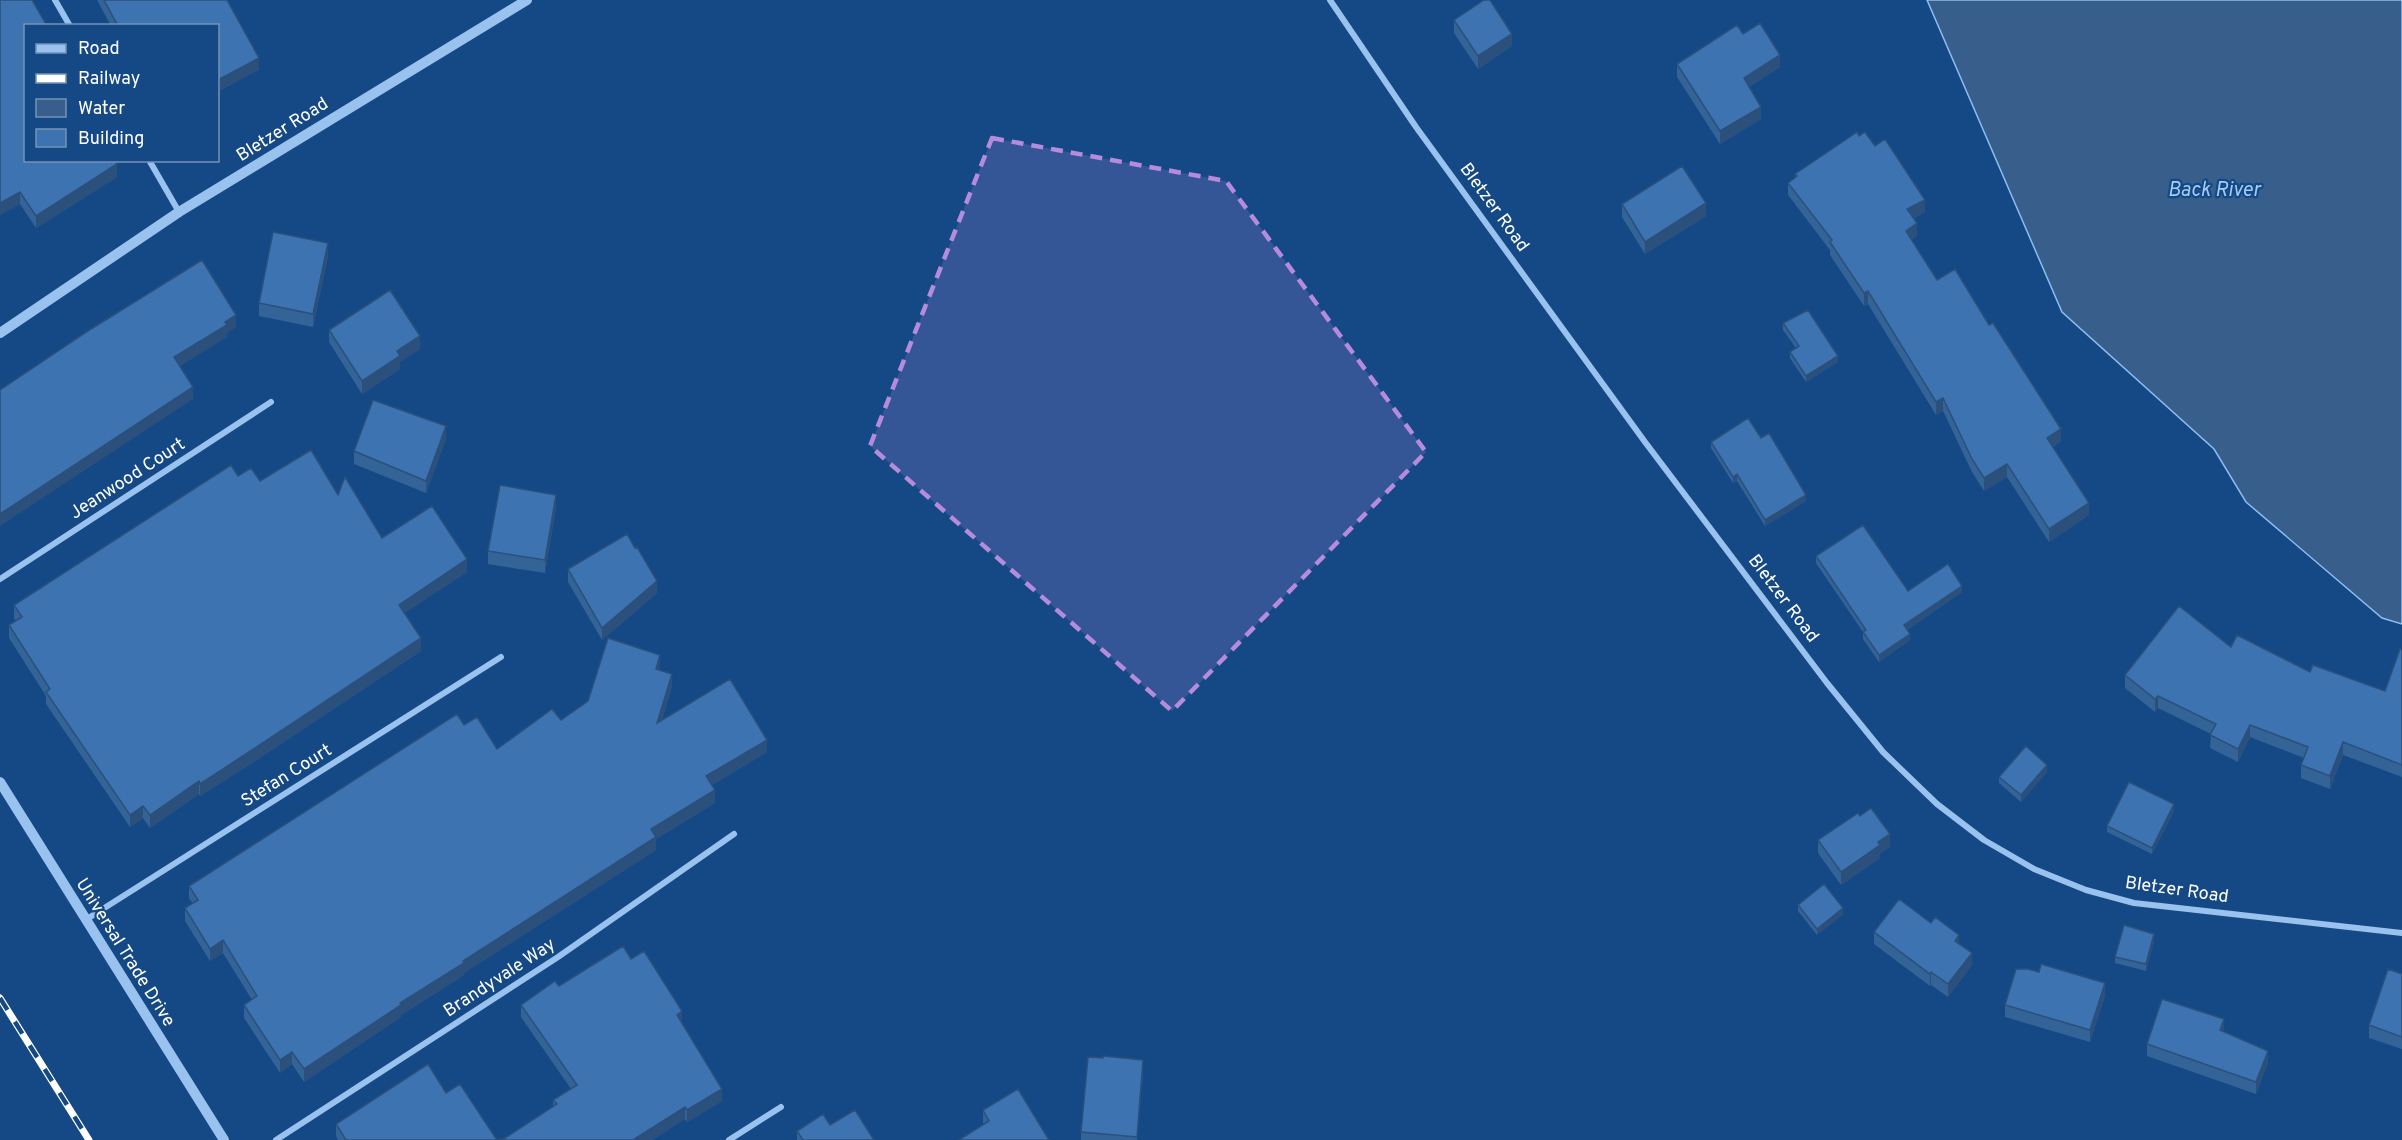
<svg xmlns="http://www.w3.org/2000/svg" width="2402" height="1140" font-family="Overpass,sans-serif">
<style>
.water{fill:#385f8c;stroke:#8cbdf1;stroke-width:1.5}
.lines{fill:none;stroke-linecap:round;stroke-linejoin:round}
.minor{stroke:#9ac2ee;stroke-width:6}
.tertiary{stroke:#9ac2ee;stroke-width:10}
.rail-casing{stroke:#fff;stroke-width:7}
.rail{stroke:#154986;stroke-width:4.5;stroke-dasharray:14;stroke-linecap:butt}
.wall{fill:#346397}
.shaded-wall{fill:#2b507b}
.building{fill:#3d73b0;stroke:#2b507b;stroke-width:1.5}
.marked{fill:#b68bdc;fill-opacity:0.2;stroke:#b68bdc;stroke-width:4.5;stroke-dasharray:12 8;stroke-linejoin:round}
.labels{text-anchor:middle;stroke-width:4.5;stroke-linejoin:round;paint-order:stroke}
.street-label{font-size:18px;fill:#fff;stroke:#154986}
.water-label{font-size:20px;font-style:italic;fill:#a5ccf6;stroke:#154986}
</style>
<rect width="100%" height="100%" fill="#154986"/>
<path class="water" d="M 1927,0 L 2402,0 L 2402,624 L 2382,618 L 2246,502 L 2214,449 L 2062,312 Z"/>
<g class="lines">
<path class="minor" d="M 55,0 L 70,26
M 1330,0 L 1416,127 L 1645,442 L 1827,683 L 1883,752 L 1937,804 L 1984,840 L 2034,869 L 2086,890 L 2134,903 L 2402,933
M 149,160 L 179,212
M 0,579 L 271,402
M 87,919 L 501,657
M 276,1140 L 558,957 L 734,834
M 729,1140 L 781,1107"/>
<path class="tertiary" d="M 0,333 L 179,212 L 527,0
M 0,782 L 224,1140"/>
<defs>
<path id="rail" d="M 0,998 L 89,1140"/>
</defs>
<use href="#rail" class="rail-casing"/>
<use href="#rail" class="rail"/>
</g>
<path class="wall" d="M 0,0 L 117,177 L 36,228 L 20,204 L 0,215 Z
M 97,0 L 227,0 L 259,70 L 218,26 L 111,26 Z
M 1454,20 L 1512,46 L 1478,69 L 1454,33 Z
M 1743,34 L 1780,67 L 1749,87 L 1761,119 L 1720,144 L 1677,77 L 1677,64 Z
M 1859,136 L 1875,146 L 1925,212 L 1914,218 L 1917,236 L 1911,240 L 1937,280 L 2061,441 L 2053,447 L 2089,515 L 2049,542 L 2007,477 L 1984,491 L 1972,472 L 1943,411 L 1936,415 L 1868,304 L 1864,306 L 1830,255 L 1830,250 L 1788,195 L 1788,183 L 1795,178 L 1795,174 Z
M 1622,204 L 1706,216 L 1645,254 L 1622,217 Z
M 328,256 L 313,327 L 259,316 L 259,303 Z
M 1783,323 L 1838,362 L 1806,382 L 1790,358 L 1790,352 L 1796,348 L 1783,330 Z
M 329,330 L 420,349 L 400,362 L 400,369 L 362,394 L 329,342 Z
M 1761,438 L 1806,501 L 1765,526 L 1737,481 L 1733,483 L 1711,448 L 1711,442 Z
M 446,439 L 426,493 L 354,464 L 354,451 Z
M 238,476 L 260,481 L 338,495 L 382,538 L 467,572 L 404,613 L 421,651 L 252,763 L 200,796 L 199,794 L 150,828 L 143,818 L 130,827 L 46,704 L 46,696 L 9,638 L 9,625 L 16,621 L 14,618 L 14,605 Z
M 556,507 L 545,573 L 488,564 L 488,551 Z
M 1816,556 L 1908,591 L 1962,592 L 1907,630 L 1910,640 L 1879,662 L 1863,639 L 1863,632 L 1816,563 Z
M 568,569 L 657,593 L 602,640 L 568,582 Z
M 2231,647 L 2310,672 L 2385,691 L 2402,649 L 2402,777 L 2343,755 L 2330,789 L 2301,778 L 2301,765 L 2304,758 L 2250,737 L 2238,762 L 2210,748 L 2211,734 L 2158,708 L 2155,712 L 2125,688 L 2125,675 Z
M 660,667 L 659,670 L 672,686 L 662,720 L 767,752 L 712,785 L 715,803 L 656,839 L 656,850 L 464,973 L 464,975 L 401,1015 L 401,1017 L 304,1082 L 292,1064 L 280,1073 L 244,1018 L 244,1005 L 252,1000 L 223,953 L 210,961 L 185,921 L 185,908 L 193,904 L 189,898 L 189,886 L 464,725 L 497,749 L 561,720 Z
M 2047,772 L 2021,802 L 1999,783 L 1999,777 Z
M 2174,811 L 2152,854 L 2107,832 L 2107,826 Z
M 1818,840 L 1890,847 L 1880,853 L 1880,858 L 1841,885 L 1818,853 Z
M 1798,905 L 1843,914 L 1817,935 L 1798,911 Z
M 1931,923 L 1959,944 L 1972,965 L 1948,997 L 1931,985 L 1930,986 L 1874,944 L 1874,932 Z
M 2154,941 L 2146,971 L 2115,963 L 2115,957 Z
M 631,959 L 682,1024 L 722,1101 L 687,1122 L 685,1119 L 652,1140 L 499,1140 L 505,1138 L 553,1107 L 553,1100 L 571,1089 L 521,1017 L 521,1005 L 559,986 Z
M 2402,974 L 2402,1049 L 2369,1038 L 2369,1025 Z
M 2105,996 L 2090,1042 L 2005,1017 L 2005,1005 Z
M 2223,1032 L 2268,1063 L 2256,1094 L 2147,1056 L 2147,1044 Z
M 1143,1072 L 1137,1140 L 1081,1140 L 1081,1132 Z
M 446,1093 L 497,1140 L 338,1140 L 336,1136 L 336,1124 Z
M 983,1110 L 1049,1140 L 984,1124 L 983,1122 Z
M 830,1125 L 874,1140 L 797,1140 L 797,1131 Z"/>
<path class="shaded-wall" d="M 1512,34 L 1512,46 L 1478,69 L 1478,56 Z
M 1780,55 L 1780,67 L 1744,90 L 1744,78 Z
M 259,58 L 259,70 L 218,92 L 218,80 Z
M 1761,107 L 1761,119 L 1720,144 L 1720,131 Z
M 117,164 L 117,177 L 36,228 L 36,216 Z
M 20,192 L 20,204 L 0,215 L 0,203 Z
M 1925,200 L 1925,212 L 1907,221 L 1907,209 Z
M 1706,203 L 1706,216 L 1645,254 L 1645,242 Z
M 1917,223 L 1917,236 L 1906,244 L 1906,231 Z
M 328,243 L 328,256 L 313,327 L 313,314 Z
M 1868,291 L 1868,304 L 1864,306 L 1864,293 Z
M 236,315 L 236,327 L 227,333 L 227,337 L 174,370 L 174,357 Z
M 420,336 L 420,349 L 400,362 L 400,369 L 362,394 L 362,381 L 397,351 Z
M 1838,356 L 1838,362 L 1806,382 L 1806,376 Z
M 193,387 L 193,399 L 0,526 L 0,514 Z
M 1943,398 L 1943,411 L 1936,415 L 1936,402 Z
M 446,426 L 446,439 L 426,493 L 426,481 Z
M 2061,429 L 2061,441 L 2047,450 L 2047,438 Z
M 2007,464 L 2007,477 L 1984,491 L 1984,478 Z
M 1737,474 L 1737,481 L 1733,483 L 1733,477 Z
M 556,495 L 556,507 L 545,573 L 545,560 Z
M 1806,495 L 1806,501 L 1765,526 L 1765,520 Z
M 2089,503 L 2089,515 L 2049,542 L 2049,529 Z
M 467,559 L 467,572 L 399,617 L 399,605 Z
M 657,581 L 657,593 L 602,640 L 602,628 Z
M 1962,586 L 1962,592 L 1904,632 L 1904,625 Z
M 1910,634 L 1910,640 L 1879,662 L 1879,655 Z
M 421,638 L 421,651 L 252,763 L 200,796 L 200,784 Z
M 660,655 L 660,667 L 656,681 L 656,669 Z
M 672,674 L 672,686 L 657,735 L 657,723 Z
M 2158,696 L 2158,708 L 2155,712 L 2155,699 Z
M 2250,725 L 2250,737 L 2238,762 L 2238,749 Z
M 767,740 L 767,752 L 706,789 L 706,776 Z
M 2343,742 L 2343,755 L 2330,789 L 2330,776 Z
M 2047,765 L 2047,772 L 2021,802 L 2021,795 Z
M 199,781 L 199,794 L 150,828 L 150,815 Z
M 715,790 L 715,803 L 656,839 L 656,850 L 464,973 L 464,975 L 401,1015 L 401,1017 L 304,1082 L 304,1069 L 463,961 L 651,829 Z
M 2174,804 L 2174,811 L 2152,854 L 2152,848 Z
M 143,806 L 143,818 L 130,827 L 130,815 Z
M 1890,834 L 1890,847 L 1880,853 L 1880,858 L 1841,885 L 1841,872 L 1878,842 Z
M 1843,908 L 1843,914 L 1817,935 L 1817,929 Z
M 2154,934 L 2154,941 L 2146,971 L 2146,964 Z
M 1959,935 L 1959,948 L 1955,941 Z
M 223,940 L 223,953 L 210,961 L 210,949 Z
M 1972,953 L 1972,965 L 1948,997 L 1948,984 Z
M 1931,972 L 1931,985 L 1930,986 L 1930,974 Z
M 2105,983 L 2105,996 L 2090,1042 L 2090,1030 Z
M 682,1011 L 682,1024 L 677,1015 Z
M 2224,1019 L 2224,1031 L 2220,1042 L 2220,1030 Z
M 2268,1051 L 2268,1063 L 2256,1094 L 2256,1082 Z
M 292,1052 L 292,1064 L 280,1073 L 280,1060 Z
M 1143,1060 L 1143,1072 L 1137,1140 Z
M 722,1089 L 722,1101 L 687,1122 L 687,1110 Z
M 685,1107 L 685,1119 L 652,1140 L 633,1140 Z"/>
<path class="building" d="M 0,0 L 32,0 L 47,26 L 26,26 L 26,160 L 114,160 L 117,164 L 36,216 L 20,192 L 0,203 Z
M 104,0 L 227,0 L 259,58 L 218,80 L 218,26 L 118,26 Z
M 1484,0 L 1490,0 L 1512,34 L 1478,56 L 1454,20 Z
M 1760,23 L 1780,55 L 1744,78 L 1761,107 L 1720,131 L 1677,64 L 1737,25 L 1743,34 Z
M 1857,132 L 1859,136 L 1865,132 L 1875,146 L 1885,139 L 1925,200 L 1907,209 L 1917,223 L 1906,231 L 1937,280 L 1955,269 L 1989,325 L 1993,323 L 2061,429 L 2047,438 L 2089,503 L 2049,529 L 2007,464 L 1984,478 L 1972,459 L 1943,398 L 1936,402 L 1868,291 L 1864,293 L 1830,242 L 1832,240 L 1788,183 L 1797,176 L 1795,174 Z
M 1682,166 L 1706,203 L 1645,242 L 1622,204 Z
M 273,232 L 328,243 L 313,314 L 259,303 Z
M 202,260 L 236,315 L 225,322 L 227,325 L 174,357 L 193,387 L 0,514 L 0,390 L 91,329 Z
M 390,290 L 420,336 L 397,351 L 400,356 L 362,381 L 329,330 Z
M 1808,310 L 1838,356 L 1806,376 L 1790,352 L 1799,346 L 1783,323 Z
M 373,400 L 446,426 L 426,481 L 354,451 Z
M 1748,418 L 1761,438 L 1769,433 L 1806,495 L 1765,520 L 1737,474 L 1733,477 L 1711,442 Z
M 311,450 L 338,495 L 345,477 L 382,538 L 432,506 L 467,559 L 399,605 L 421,638 L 252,750 L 200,784 L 199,781 L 150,815 L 143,806 L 130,815 L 46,692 L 50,689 L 9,625 L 22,617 L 14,605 L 231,465 L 238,476 L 251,468 L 260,481 Z
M 500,485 L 556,495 L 545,560 L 488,551 Z
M 1863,525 L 1908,591 L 1948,564 L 1962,586 L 1904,625 L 1910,634 L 1879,655 L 1863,632 L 1866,630 L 1816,556 Z
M 627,534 L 635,548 L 637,547 L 657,581 L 602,628 L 568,569 Z
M 2179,606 L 2231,647 L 2237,635 L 2310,672 L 2313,665 L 2385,691 L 2400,649 L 2402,649 L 2402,765 L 2343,742 L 2330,776 L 2301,765 L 2308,747 L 2250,725 L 2238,749 L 2210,735 L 2216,724 L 2158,696 L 2155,699 L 2125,675 Z
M 608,638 L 660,655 L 656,669 L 672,674 L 657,723 L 730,679 L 767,740 L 706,776 L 715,790 L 651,829 L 656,837 L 463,961 L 464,963 L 400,1003 L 401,1005 L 304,1069 L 292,1052 L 280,1060 L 244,1005 L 257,996 L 223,940 L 210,949 L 185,908 L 198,900 L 189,886 L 457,714 L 464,725 L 477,717 L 497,749 L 552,709 L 561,720 L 588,701 Z
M 2026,746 L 2047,765 L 2021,795 L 1999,777 Z
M 2129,782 L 2174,804 L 2152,848 L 2107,826 Z
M 1871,808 L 1890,834 L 1878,842 L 1880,845 L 1841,872 L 1818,840 L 1858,813 L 1860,816 Z
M 1824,884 L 1843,908 L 1817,929 L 1798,905 Z
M 1899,899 L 1931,923 L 1935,917 L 1959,935 L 1955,941 L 1972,953 L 1948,984 L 1931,972 L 1930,974 L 1874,932 Z
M 2124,925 L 2154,934 L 2146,964 L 2115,957 Z
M 623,946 L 631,959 L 644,951 L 682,1011 L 677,1015 L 722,1089 L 687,1110 L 685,1107 L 633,1140 L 499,1140 L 505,1138 L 557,1104 L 553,1100 L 577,1085 L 521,1005 L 555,981 L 559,986 Z
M 2041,964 L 2105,983 L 2090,1030 L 2005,1005 L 2016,969 L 2028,969 L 2039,972 Z
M 2388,969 L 2402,974 L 2402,1037 L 2369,1025 Z
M 2162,999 L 2224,1019 L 2220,1030 L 2268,1051 L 2256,1082 L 2147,1044 Z
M 1103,1056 L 1143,1060 L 1137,1137 L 1081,1132 L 1088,1057 L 1103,1058 Z
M 428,1064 L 446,1093 L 460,1084 L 497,1140 L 346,1140 L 336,1124 Z
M 1018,1089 L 1049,1140 L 959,1140 L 989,1121 L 983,1110 Z
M 855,1110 L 874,1140 L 803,1140 L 797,1131 L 823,1114 L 830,1125 Z"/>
<path class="marked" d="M 992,138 L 1226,181 L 1426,452 L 1172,711 L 870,446 Z"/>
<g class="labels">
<g class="street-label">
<text transform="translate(282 129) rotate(-32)" y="6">Bletzer Road</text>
<text transform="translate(1495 207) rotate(54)" y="6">Bletzer Road</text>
<text transform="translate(127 478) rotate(-33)" y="6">Jeanwood Court</text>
<text transform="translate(1784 598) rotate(53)" y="6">Bletzer Road</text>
<text transform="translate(286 775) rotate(-32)" y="6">Stefan Court</text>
<text transform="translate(2177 889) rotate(8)" y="6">Bletzer Road</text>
<text transform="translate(126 952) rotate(58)" y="6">Universal Trade Drive</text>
<text transform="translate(499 977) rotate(-33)" y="6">Brandyvale Way</text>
</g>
<g class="water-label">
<text x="2214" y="196">Back River</text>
</g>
</g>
<rect x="24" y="24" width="195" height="138" fill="#154986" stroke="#7392b6" stroke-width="1.5"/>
<rect x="36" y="44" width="30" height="9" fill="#9ac2ee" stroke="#7392b6" stroke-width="1.5"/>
<text x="78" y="54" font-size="18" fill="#ffffff">Road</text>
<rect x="36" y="74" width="30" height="9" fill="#ffffff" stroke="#7392b6" stroke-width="1.5"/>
<text x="78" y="84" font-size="18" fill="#ffffff">Railway</text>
<rect x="36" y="99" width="30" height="18" fill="#385f8c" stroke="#7392b6" stroke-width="1.5"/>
<text x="78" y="114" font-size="18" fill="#ffffff">Water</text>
<rect x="36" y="129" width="30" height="18" fill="#3d73b0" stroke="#7392b6" stroke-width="1.5"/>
<text x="78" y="144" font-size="18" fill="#ffffff">Building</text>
</svg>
